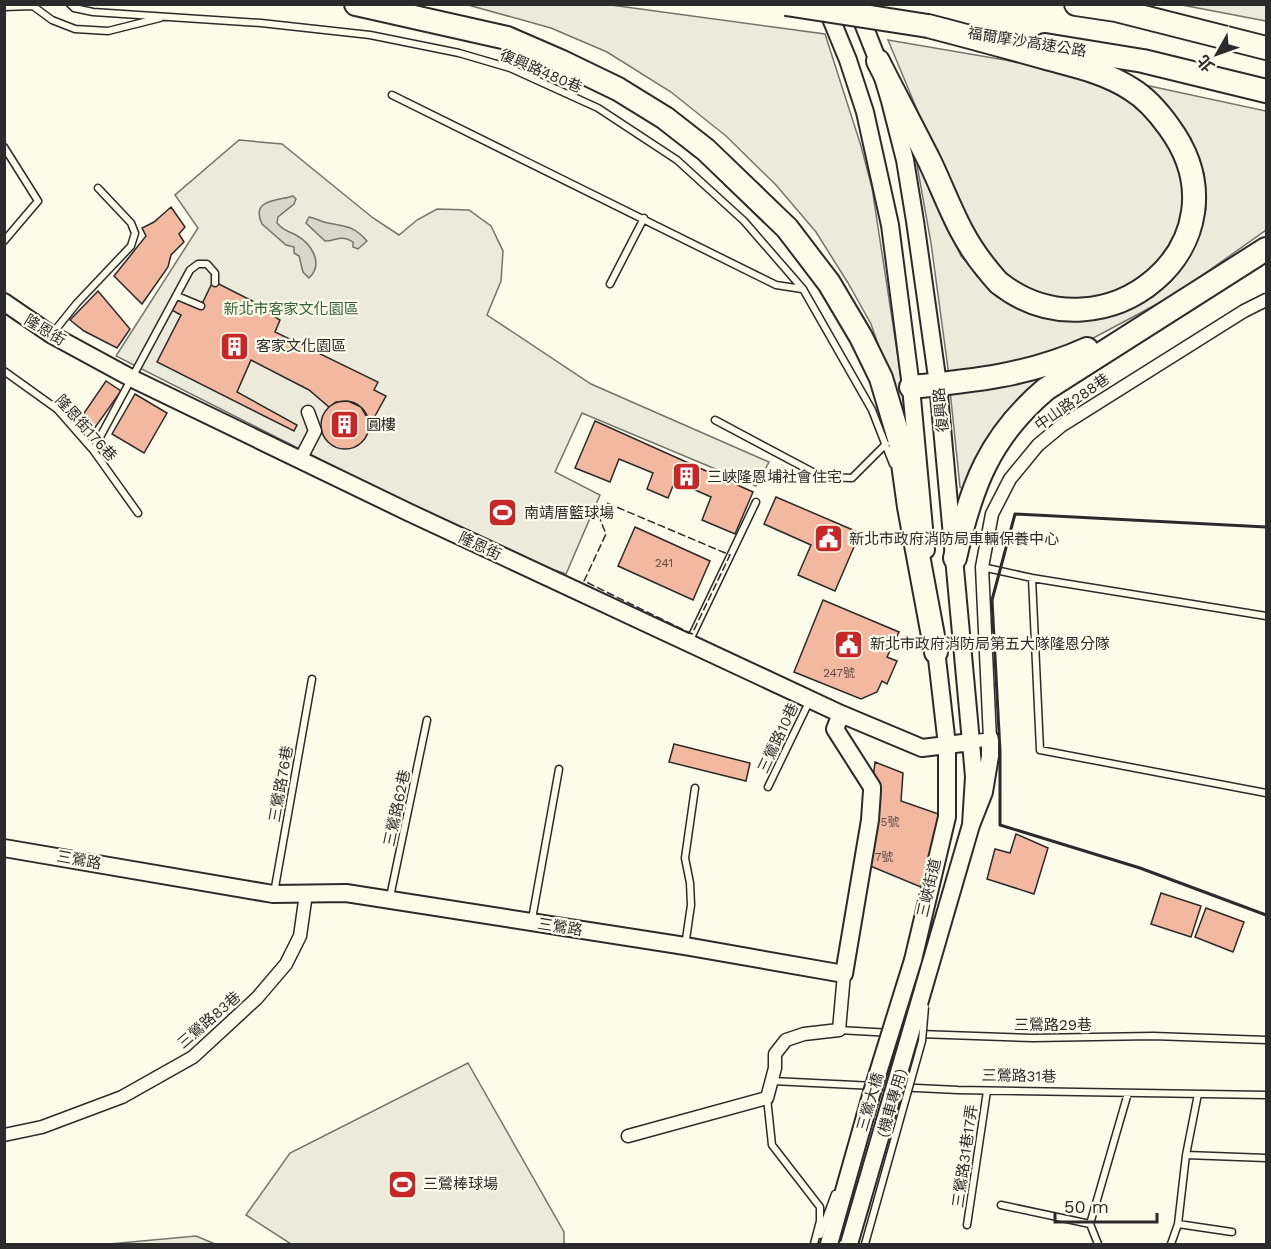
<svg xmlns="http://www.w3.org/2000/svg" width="1271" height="1249" font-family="'Work Sans','Noto Sans TC',sans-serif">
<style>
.green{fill:#ecebdb;stroke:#74746e;stroke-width:1.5}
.water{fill:#d8d7c9;stroke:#74746e;stroke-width:1.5}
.building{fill:#f2b8a0;stroke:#2b2b2b;stroke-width:1.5}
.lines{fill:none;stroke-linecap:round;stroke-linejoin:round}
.lane-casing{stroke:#2b2b2b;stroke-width:9}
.street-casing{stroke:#2b2b2b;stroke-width:15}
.secondary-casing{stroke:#2b2b2b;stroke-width:20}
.highway-casing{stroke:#2b2b2b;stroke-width:26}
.lane{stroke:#fdfbea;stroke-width:6}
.street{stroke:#fdfbea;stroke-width:12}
.secondary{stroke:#fdfbea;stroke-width:16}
.highway{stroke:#fdfbea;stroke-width:22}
.lane-bridge-casing{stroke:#2b2b2b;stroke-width:9;stroke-linecap:butt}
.secondary-bridge-casing{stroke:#2b2b2b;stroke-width:20;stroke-linecap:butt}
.highway-bridge-casing{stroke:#2b2b2b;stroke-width:26;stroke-linecap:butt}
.lane-bridge{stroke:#fdfbea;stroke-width:6}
.secondary-bridge{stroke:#fdfbea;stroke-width:16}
.highway-bridge{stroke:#fdfbea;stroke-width:22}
.fence{stroke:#2b2b2b;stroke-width:1.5;stroke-dasharray:8 3;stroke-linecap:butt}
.wall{stroke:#2b2b2b;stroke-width:3}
.labels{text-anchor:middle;stroke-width:4.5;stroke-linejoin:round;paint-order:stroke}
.number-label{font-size:12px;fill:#5d4e48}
.street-label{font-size:15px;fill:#2b2b2b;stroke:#fdfbea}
.park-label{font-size:15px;fill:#34623c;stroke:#fdfbea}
.poi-label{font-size:15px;fill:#2b2b2b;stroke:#fdfbea;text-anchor:start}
</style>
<rect width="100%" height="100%" fill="#fdfbea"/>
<path class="green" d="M 468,5 L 611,5 L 825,34 L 861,146 L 872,188 L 910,436 L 871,324 L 848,283 L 816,232 L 776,185 L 726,136 L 671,92 L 607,52 L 551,28 Z
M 1182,5 L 1266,5 L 1266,21 Z
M 888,40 L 1040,66 L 1074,75 L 1102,87 L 1127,100 L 1151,120 L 1169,143 L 1186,191 L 1179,235 L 1153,273 L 1110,299 L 1051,300 L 1000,274 L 965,225 Z
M 1145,85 L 1266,111 L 1266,230 L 1176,294 L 1082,344 L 1049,357 L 949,376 L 931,243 L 917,165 L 919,164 L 961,256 L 986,283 L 1012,305 L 1046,318 L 1082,320 L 1120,313 L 1153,297 L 1180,270 L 1197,241 L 1206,209 L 1204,173 L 1191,139 L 1167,105 Z
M 239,140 L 282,144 L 373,218 L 399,235 L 417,220 L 437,209 L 469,210 L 491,226 L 503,251 L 501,281 L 487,315 L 591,384 L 769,462 L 756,486 L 582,413 L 555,472 L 600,495 L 566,574 L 520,558 L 460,530 L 116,356 L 198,228 L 175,195 Z
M 1067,367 L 964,490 L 960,487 L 950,390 Z
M 468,1063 L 564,1232 L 564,1244 L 291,1244 L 246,1215 L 290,1153 Z
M 196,1236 L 215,1244 L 109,1244 Z"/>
<path class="water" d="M 293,196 L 296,199 L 294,204 L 278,217 L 277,223 C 285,232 287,230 296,235 C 312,244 324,264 309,278 L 303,272 L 299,256 L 294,253 L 294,247 L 286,245 L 262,224 C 250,199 278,201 293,196 Z
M 309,217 C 316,218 321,222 328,223 C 346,227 353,225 367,241 L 358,249 L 353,247 L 353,242 C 341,234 336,241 325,241 L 306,223 Z"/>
<path class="building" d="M 171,207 L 185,227 L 179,234 L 184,242 L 171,255 L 168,267 L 142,304 L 114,276 L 146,236 L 142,228 L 154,222 Z
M 213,281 L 268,309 L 267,312 L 280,320 L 275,332 L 378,382 L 374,390 L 386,396 L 375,416 L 368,419 L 361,407 L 348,401 L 336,402 L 329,407 L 309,390 L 251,360 L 237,392 L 297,425 L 294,431 L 157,362 L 181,315 L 170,309 L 177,296 L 201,306 Z
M 98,291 L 130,329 L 117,348 L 84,331 L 70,320 Z
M 106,381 L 121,391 L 94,429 L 80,419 Z
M 135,394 L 167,413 L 144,453 L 112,434 Z
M321 425a24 24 0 1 1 48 0a24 24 0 1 1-48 0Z
M 595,421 L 753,492 L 735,534 L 702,520 L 711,497 L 675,481 L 668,498 L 647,489 L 653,473 L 619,459 L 610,482 L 575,468 Z
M 776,497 L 860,533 L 835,591 L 798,575 L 811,545 L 764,524 Z
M 635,527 L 710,561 L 693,600 L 618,566 Z
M 823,600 L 899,632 L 887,657 L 897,661 L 887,684 L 882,681 L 877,692 L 861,699 L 794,672 Z
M 674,744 L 750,763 L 746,781 L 669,762 Z
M 875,762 L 903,773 L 901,801 L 947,817 L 928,890 L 863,863 Z
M 1016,834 L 1048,848 L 1034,894 L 987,879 L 995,849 L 1010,853 Z
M 1161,893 L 1201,906 L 1191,937 L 1151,924 Z
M 1206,908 L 1244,922 L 1233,952 L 1195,937 Z"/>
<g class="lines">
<defs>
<path id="lane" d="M 70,4 L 74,8 L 93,12 L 261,23 L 370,35 L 459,53 L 510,68 L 598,108 L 677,160 L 744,221 L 803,289 L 872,410 L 893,464
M 4,7 L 33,6 L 52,20 L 75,29 L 108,31 L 160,18
M 392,95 L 776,285 L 802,289
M 4,147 L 38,201 L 4,241
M 610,284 L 644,218
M 177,296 L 201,306
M 52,334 L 77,303 L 131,246 L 135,233 L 131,223 L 98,188
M 4,371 L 57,409 L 93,450 L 138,513
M 715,420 L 822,477 L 852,478 L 886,444
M 93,450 L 190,270 L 198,264 L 207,264 L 215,273 L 215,283
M 982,567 L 1032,578 L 1266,616
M 1032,578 L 1040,750 L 1266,793
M 689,642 L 756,502
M 768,787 L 810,700
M 274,893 L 312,679
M 390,897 L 427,720
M 532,919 L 559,769
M 685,946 L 691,905 L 690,883 L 685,858 L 695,788
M 839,1030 L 909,1034
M 919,1034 L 1033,1038 L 1153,1036 L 1266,1040
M 772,1081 L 958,1090 L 1266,1095
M 767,1098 L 772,1145 L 820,1207 L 820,1221 L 814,1244
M 1186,1155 L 1266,1158
M 1001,1205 L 1090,1224 L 1128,1093
M 1090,1224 L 1098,1244
M 1178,1224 L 1232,1232
M 967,1225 L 987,1091
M 820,1235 L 835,1194
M 1171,1244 L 1178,1224 L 1186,1155 L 1198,1094"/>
<path id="street" d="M 300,460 L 315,431 L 308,412
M 971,742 L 990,739 L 982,567 L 992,514 L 1010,479 L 1038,445 L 1061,426 L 1244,311 L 1266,300
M 4,1135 L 42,1127 L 122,1097 L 193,1057 L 257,998 L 286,964 L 300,936 L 306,894
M 628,1136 L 767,1098 L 775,1068 L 775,1054 L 786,1040 L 804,1034 L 839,1030 L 844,974"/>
<path id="secondary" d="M 825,4 L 848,60 L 865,112 L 890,225 L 911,387 L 926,550
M 857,8 L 878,61 L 890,101 L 905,160 L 915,221 L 938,384 L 971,742 L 974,777 L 971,825
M 4,302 L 52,335 L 133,379 L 408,512 L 841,714 L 922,748 L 971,742
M 4,848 L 273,894 L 346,893 L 685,946 L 844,974 L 870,820 L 872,791 L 872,787 L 835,729 L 841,714
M 913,960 L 947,817 L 947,745 L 935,641
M 930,966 L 971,825 L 984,792 L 990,756 L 990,739
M 829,1244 L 872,1092"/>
<path id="highway" d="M 356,4 L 507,38 L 560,61 L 618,89 L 665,118 L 706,150 L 787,228 L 829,283 L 861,337 L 881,378 L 900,442 L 909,507 L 936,652
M 1076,4 L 1116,10 L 1266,48
M 1045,45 L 1143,61 L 1266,91
M 878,61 C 895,95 913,128 930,162 C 948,200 959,236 987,269 C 991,274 995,279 999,283 C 1104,365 1254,243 1169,127 C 1159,113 1146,98 1131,89 C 1105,72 1075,66 1046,58 C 1007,47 967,36 928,26
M 911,387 C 972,381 1030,375 1087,349
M 955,558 C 971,487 989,437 1046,389 L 1266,249"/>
</defs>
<use href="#lane" class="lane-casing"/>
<use href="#street" class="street-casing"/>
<use href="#secondary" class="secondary-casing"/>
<use href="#highway" class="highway-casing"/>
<use href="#lane" class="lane"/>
<use href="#street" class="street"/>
<use href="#secondary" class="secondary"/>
<use href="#highway" class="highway"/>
<defs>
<path id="lane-bridge" d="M 865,1244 L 922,1041 L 925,1007"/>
<path id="secondary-bridge" d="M 872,1092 L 913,960
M 849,1244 L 930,966"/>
<path id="highway-bridge" d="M 786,4 L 928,26"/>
</defs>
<use href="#lane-bridge" class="lane-bridge-casing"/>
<use href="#secondary-bridge" class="secondary-bridge-casing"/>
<use href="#highway-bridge" class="highway-bridge-casing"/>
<use href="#lane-bridge" class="lane-bridge"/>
<use href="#secondary-bridge" class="secondary-bridge"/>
<use href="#highway-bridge" class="highway-bridge"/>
<path class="fence" d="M 607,503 L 730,555 L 692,634 L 584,581 L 606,534 L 600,519 Z"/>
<path class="wall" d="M 1266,527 L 1015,514 L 992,600 L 1000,751 L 1000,825 L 1140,868 L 1266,915"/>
</g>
<defs>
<symbol id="building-square" viewBox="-11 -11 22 22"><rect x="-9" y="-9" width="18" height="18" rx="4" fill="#c62828" stroke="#fdfbea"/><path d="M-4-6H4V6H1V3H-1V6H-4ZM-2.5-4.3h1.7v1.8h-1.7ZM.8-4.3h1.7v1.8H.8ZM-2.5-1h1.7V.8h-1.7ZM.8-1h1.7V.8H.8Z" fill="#fff"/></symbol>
<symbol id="stadium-square" viewBox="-11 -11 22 22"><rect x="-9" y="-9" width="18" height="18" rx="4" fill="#c62828" stroke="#fdfbea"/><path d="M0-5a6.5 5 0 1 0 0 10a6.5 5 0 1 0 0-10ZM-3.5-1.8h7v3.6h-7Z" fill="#fff"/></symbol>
<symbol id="civic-square" viewBox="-11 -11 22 22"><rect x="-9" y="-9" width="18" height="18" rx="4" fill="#c62828" stroke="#fdfbea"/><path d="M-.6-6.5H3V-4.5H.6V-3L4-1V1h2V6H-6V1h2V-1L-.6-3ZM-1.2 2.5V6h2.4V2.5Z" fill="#fff"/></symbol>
</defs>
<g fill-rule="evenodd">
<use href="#building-square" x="218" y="330" width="33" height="33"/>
<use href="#building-square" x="328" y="408" width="33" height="33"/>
<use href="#building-square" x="670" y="460" width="33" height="33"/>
<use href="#stadium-square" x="486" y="496" width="33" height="33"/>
<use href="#civic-square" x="812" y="522" width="33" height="33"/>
<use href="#civic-square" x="832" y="628" width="33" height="33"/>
<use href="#stadium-square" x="386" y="1168" width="33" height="33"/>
</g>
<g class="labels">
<g class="number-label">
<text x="664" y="567">241</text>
<text x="839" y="677">247號</text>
<text x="890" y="826">5號</text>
<text x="884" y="861">7號</text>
</g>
<g class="street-label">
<text transform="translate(1027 42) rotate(9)" y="5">福爾摩沙高速公路</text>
<text transform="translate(541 71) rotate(23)" y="5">復興路480巷</text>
<text transform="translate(45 330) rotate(31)" y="5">隆恩街</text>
<text transform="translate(1072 402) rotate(-35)" y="5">中山路288巷</text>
<text transform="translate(941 410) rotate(-96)" y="5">復興路</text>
<text transform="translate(86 428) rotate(48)" y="5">隆恩街176巷</text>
<text transform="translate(480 546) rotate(25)" y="5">隆恩街</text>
<text transform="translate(778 738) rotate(-65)" y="5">三鶯路10巷</text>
<text transform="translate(281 784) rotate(-80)" y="5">三鶯路76巷</text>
<text transform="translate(397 808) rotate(-78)" y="5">三鶯路62巷</text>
<text transform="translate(79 860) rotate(10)" y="5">三鶯路</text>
<text transform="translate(929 888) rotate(-77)" y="5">三峽街道</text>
<text transform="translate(560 927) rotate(9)" y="5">三鶯路</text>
<text transform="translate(209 1020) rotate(-41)" y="5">三鶯路83巷</text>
<text x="1053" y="1030">三鶯路29巷</text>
<text transform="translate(1019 1076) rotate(1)" y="5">三鶯路31巷</text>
<text transform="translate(870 1102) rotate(-74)" y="5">三鶯大橋</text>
<text transform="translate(892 1103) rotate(-74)" y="5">(機車專用)</text>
<text transform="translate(965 1156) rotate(-82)" y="5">三鶯路31巷17弄</text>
</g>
<g class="park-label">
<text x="291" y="314">新北市客家文化園區</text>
</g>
<g class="poi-label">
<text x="256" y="351">客家文化園區</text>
<text x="366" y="430">圓樓</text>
<text x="707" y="482">三峽隆恩埔社會住宅</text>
<text x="524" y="518">南靖厝籃球場</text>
<text x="849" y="544">新北市政府消防局車輛保養中心</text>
<text x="870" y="649">新北市政府消防局第五大隊隆恩分隊</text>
<text x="423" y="1189">三鶯棒球場</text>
</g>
</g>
<rect width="1271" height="1249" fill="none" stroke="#2b2b2b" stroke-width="12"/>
<g transform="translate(1217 54) rotate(230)" stroke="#fdfbea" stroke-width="4.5" paint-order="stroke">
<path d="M0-4.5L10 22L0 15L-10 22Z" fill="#2b2b2b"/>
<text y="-9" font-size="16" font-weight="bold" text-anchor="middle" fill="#2b2b2b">北</text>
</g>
<path d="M1055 1213v9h102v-9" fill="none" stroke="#2b2b2b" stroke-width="3"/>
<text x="1064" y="1213" font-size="18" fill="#2b2b2b" stroke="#fdfbea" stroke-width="4.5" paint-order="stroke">50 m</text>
</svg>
